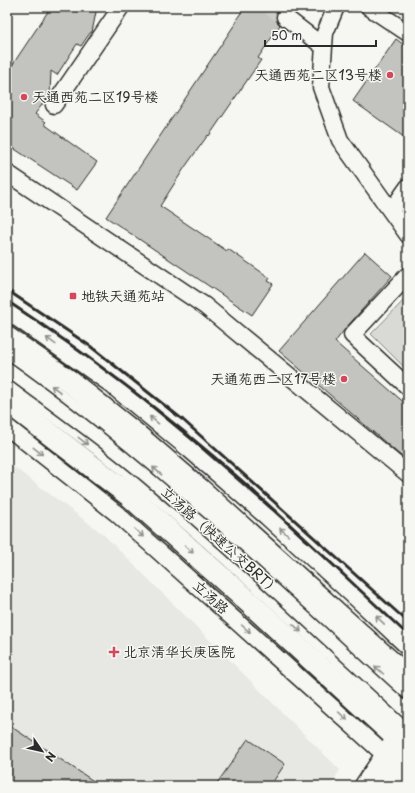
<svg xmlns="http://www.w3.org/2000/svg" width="415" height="793" font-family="'Playpen Sans','LXGW WenKai TC',sans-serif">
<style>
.built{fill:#e7e7e3}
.green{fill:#d9d9d5;stroke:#828280}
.building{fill:#c3c3c0;stroke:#2b2b2b}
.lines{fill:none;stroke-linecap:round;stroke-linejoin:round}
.street-tunnel{stroke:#cdcdca;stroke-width:16;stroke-dasharray:16 8;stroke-linecap:butt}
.lane-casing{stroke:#2b2b2b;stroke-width:11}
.street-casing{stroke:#2b2b2b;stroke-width:19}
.secondary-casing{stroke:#2b2b2b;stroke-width:25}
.primary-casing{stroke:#2b2b2b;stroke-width:25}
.lane{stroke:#f6f6f2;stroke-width:8}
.street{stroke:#f6f6f2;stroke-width:16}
.secondary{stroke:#f6f6f2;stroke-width:22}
.primary{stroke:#f6f6f2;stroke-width:22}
.rail{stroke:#2b2b2b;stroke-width:3}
.oneway{stroke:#90908e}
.poi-dot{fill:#d1495b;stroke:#f6f6f2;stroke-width:1.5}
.labels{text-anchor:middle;stroke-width:3;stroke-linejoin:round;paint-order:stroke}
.poi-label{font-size:14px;fill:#2b2b2b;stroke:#f6f6f2;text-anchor:start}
.street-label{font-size:14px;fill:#2b2b2b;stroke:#f6f6f2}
</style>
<rect width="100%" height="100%" fill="#f6f6f2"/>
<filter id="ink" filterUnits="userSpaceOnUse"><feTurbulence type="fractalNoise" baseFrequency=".025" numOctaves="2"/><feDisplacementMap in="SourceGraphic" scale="8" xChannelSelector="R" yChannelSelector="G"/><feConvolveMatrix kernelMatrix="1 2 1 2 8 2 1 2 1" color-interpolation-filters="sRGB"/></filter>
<g filter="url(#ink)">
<path class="built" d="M 7,462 L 103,534 L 340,770 L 330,786 L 7,786 Z"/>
<path class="green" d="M 408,296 L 408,371 L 371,334 Z"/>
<path class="building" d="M 51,7 L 97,7 L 92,32 L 90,33 L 81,46 L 77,44 L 57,75 L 51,71 L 50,94 L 35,114 L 46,122 L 44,124 L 97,162 L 77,190 L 7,144 L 7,73 Z
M 245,7 L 287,7 L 281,8 L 277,12 L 276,15 L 276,20 L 280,25 L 258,58 L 261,60 L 209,136 L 208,135 L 185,167 L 160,206 L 227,251 L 228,249 L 270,278 L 268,281 L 273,284 L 252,315 L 106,217 L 237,21 L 236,20 Z
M 396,39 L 408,48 L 408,140 L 353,101 Z
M 365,252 L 392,276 L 345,329 L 335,342 L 408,406 L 408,462 L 279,351 Z
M 7,724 L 101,786 L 7,786 Z
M 248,739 L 285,764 L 270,786 L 215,786 Z"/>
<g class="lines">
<path class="street-tunnel" d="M 270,7 L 285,17"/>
<defs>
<path id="lane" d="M 7,354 C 151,455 277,578 408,696
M 7,384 C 51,417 97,449 139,485 C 231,563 319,647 408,729"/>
<path id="street" d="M 336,7 L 325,33 L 321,87 L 340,140 L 408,235
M 369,7 L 408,33
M 285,17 L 324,47
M 54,105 L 121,7
M 7,173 L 205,306 L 408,474
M 391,211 L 408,187
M 408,275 L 352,335 L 408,387
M 7,311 L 109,383 L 190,450 L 267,517 L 358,600 L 408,647
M 7,427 L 116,513 L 394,763"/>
<path id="secondary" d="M 366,786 L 398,739
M 391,786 L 408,762"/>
<path id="primary" d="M 7,338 L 69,381 L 135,434 L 199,489 L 408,678
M 7,401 L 129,495 L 250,603 L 408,748"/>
</defs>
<use href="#lane" class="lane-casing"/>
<use href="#street" class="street-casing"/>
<use href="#secondary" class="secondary-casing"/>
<use href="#primary" class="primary-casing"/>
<use href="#lane" class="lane"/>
<use href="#street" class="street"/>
<use href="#secondary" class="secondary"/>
<use href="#primary" class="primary"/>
<path class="rail" d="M 7,290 L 90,346 L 183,420 L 408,622
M 7,301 C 89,355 168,416 242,481 C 298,531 353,584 408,635"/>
</g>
<defs><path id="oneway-shaft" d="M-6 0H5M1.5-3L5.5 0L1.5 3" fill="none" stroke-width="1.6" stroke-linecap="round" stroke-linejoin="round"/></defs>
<g class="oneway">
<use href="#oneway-shaft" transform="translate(51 341) rotate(-144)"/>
<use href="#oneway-shaft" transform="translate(56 389) rotate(-143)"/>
<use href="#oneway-shaft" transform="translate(154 420) rotate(-141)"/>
<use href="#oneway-shaft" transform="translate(83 441) rotate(38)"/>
<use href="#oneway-shaft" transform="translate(38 451) rotate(38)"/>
<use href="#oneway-shaft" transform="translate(157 471) rotate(-139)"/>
<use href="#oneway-shaft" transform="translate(284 532) rotate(-138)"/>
<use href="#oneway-shaft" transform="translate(139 533) rotate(42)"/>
<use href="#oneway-shaft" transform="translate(189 549) rotate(42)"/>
<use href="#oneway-shaft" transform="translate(380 620) rotate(-136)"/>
<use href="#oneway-shaft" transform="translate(297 628) rotate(43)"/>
<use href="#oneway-shaft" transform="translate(246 629) rotate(42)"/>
<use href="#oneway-shaft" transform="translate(379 670) rotate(-138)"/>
<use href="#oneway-shaft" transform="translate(343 716) rotate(42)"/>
</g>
</g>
<g class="poi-dot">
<circle cx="390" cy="75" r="4"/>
<circle cx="24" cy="97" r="4"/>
<rect x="69" y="292" width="8" height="8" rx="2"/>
<circle cx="344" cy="379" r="4"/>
<path d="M112 646h4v4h4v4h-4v4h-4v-4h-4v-4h4z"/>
</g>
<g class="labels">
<g class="poi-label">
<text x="382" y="80" text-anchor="end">天通西苑二区13号楼</text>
<text x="32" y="102">天通西苑二区19号楼</text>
<text x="81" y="301">地铁天通苑站</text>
<text x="336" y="384" text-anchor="end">天通苑西二区17号楼</text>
<text x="123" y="657">北京清华长庚医院</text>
</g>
<g class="street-label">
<text transform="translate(221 541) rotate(42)" y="5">立汤路（快速公交BRT）</text>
<text transform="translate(211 597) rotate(42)" y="5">立汤路</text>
</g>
</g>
<rect width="415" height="793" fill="none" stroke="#f6f6f2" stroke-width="24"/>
<rect x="12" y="12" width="391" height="769" fill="none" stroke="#2b2b2b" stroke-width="1.5" filter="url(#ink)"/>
<g transform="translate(42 751) rotate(124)" stroke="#f6f6f2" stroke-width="3" paint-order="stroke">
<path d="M0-3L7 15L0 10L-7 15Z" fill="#2b2b2b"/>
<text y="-6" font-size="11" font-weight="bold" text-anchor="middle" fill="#2b2b2b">N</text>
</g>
<path d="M265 40v6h111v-6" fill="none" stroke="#2b2b2b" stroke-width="2"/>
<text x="271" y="40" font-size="12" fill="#2b2b2b" stroke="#f6f6f2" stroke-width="3" paint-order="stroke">50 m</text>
</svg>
